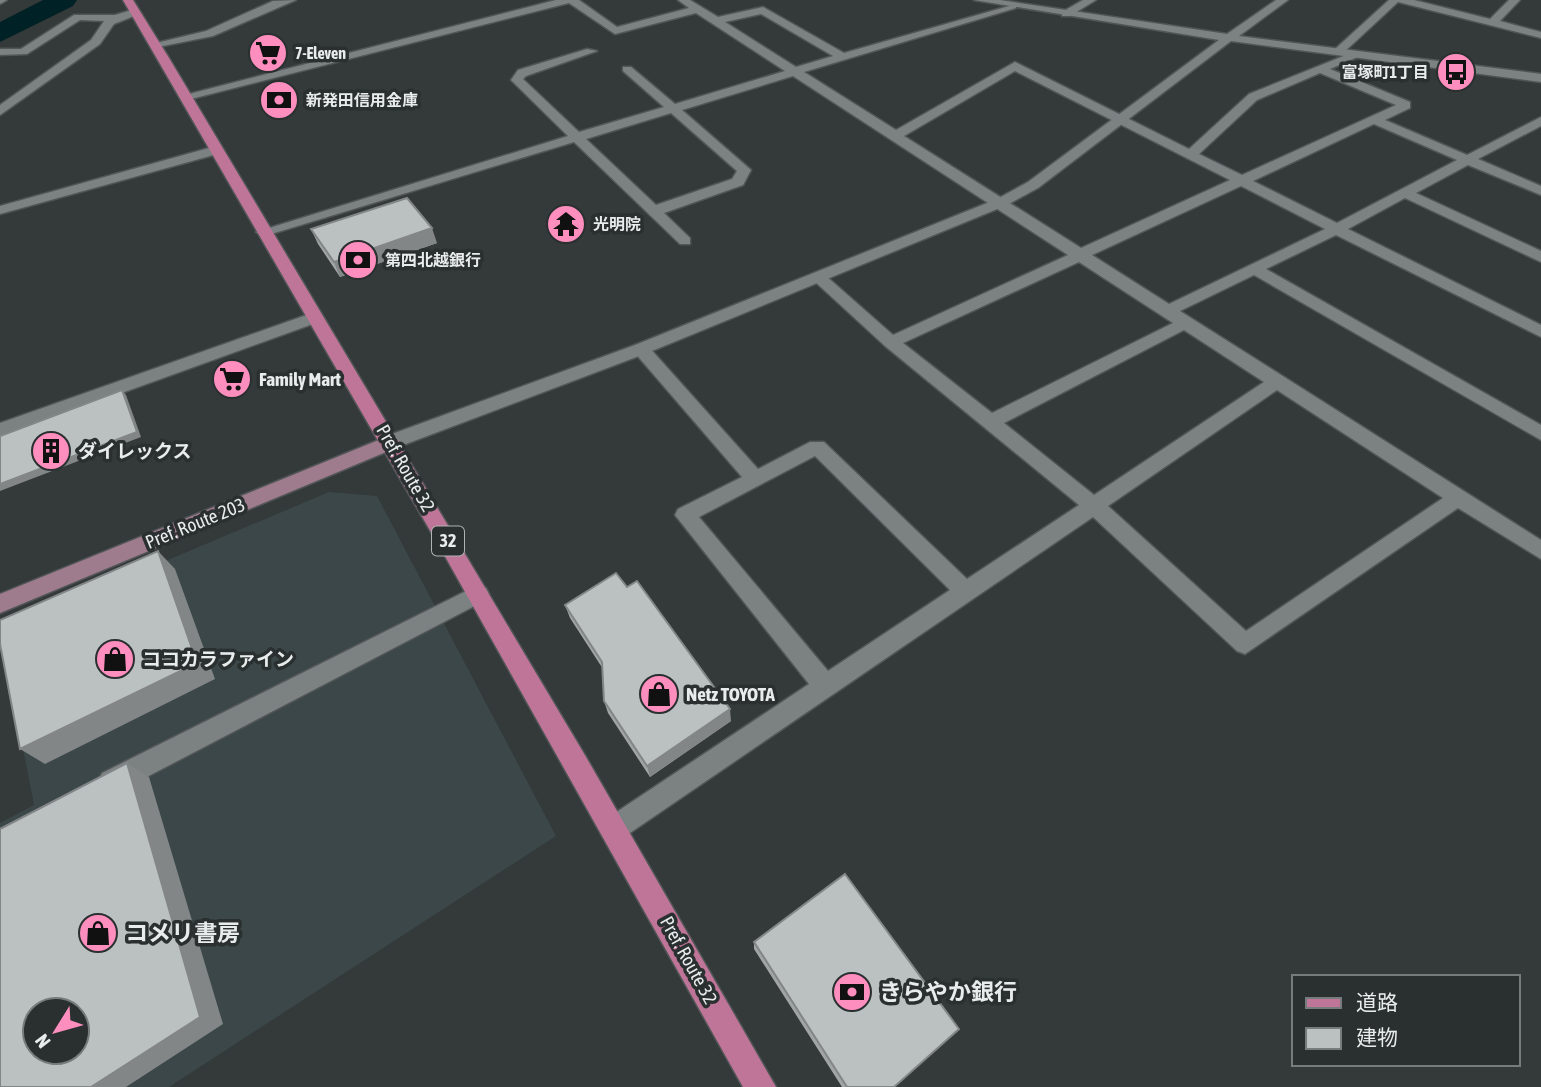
<svg xmlns="http://www.w3.org/2000/svg" width="1541" height="1087" font-family="'Asap Condensed','Noto Sans JP',sans-serif">
<style>
.built{fill:#3b4749;fill-rule:evenodd}
.lines{fill:none;stroke-linecap:round;stroke-linejoin:round}
.river{fill:#002125;fill-rule:evenodd}
.minor-casing{stroke:#515556;stroke-width:3}
.tertiary-casing{stroke:#515556;stroke-width:3}
.secondary-casing{stroke:#515556;stroke-width:3}
.primary-casing{stroke:#515556;stroke-width:3}
.minor{fill:#7c8182;fill-rule:evenodd}
.tertiary{fill:#7c8182;fill-rule:evenodd}
.secondary{fill:#9e7b8d;fill-rule:evenodd}
.primary{fill:#bf7598;fill-rule:evenodd}
.wall{fill:#a1a5a6}
.shaded-wall{fill:#838687}
.building{fill:#bbc0c1;stroke:#838687;stroke-width:2;fill-rule:evenodd}
.labels{text-anchor:middle;stroke-width:7;stroke-linejoin:round;paint-order:stroke}
.far-poi-label{font-size:16px;font-weight:bold;fill:#e9eced;stroke:#2a2f2f;text-anchor:start}
.shield{fill:#2a2f2f;stroke:#b0b3b4;stroke-width:2}
.shield-label{font-size:18px;font-weight:bold;fill:#e9eced}
.poi-label{font-size:19px;font-weight:bold;fill:#e9eced;stroke:#2a2f2f;text-anchor:start}
.street-label{font-size:19px;fill:#e9eced;stroke:#2a2f2f}
.near-poi-label{font-size:23px;font-weight:bold;fill:#e9eced;stroke:#2a2f2f;text-anchor:start}
</style>
<rect width="100%" height="100%" fill="#343939"/>
<path class="built" d="M 329,492 L 377,496 L 556,836 L 169,1087 L 0,1087 L 0,823 L 34,805 L 0,631 ZM 35,1010 L 77,1010 L 77,1052 L 35,1052 Z"/>
<g class="lines">
<path class="river" d="M 43,0 L 77,0 L 73,6 L 0,42 L 0,22 Z"/>
<defs>
<path id="minor" d="M 296,0 L 213,36 L 158,47 L 152,44 L 206,31 L 273,1 Z
M 556,0 L 579,0 L 617,27 L 689,8 L 678,0 L 690,0 L 718,17 L 763,7 L 844,53 L 1016,4 L 1016,8 L 804,72 L 896,130 L 1015,62 L 1189,149 L 1249,94 L 1356,51 L 1360,52 L 1360,56 L 1330,69 L 1410,102 L 1410,108 L 1385,120 L 1467,155 L 1541,117 L 1541,126 L 1478,159 L 1541,186 L 1541,195 L 1468,165 L 1416,193 L 1541,251 L 1541,262 L 1405,198 L 1348,229 L 1541,325 L 1541,337 L 1336,235 L 1266,269 L 1541,425 L 1541,440 L 1254,275 L 1180,311 L 1541,540 L 1541,559 L 1458,508 L 1245,654 L 1237,651 L 1093,517 L 624,837 L 615,841 L 606,837 L 602,828 L 606,819 L 809,684 L 675,515 L 678,509 L 742,477 L 635,353 L 632,349 L 635,345 L 647,345 L 758,469 L 810,442 L 824,442 L 967,579 L 1079,505 L 885,346 L 811,278 L 813,275 L 825,275 L 893,335 L 1068,255 L 793,76 L 682,110 L 751,170 L 743,185 L 664,213 L 690,238 L 690,244 L 680,244 L 574,142 L 268,235 L 263,236 L 256,232 L 568,136 L 511,80 L 518,70 L 587,49 L 597,51 L 526,76 L 523,79 L 579,132 L 664,107 L 623,71 L 623,67 L 631,67 L 675,104 L 785,71 L 696,13 L 615,34 L 569,3 L 187,100 L 181,96 ZM 761,14 L 833,56 L 796,67 L 725,22 ZM 1015,71 L 1230,180 L 1081,248 L 904,136 ZM 1320,73 L 1396,105 L 1242,175 L 1199,154 L 1257,100 ZM 671,113 L 737,171 L 732,179 L 656,205 L 586,139 ZM 1374,124 L 1457,160 L 1337,223 L 1253,181 ZM 1241,186 L 1325,229 L 1169,304 L 1092,255 ZM 1079,262 L 1173,323 L 992,413 L 903,343 ZM 1184,330 L 1264,382 L 1094,495 L 1004,423 ZM 1277,390 L 1443,498 L 1246,631 L 1108,506 ZM 815,456 L 950,590 L 828,671 L 699,517 Z
M 1083,0 L 1096,0 L 1070,16 L 1062,16 L 1062,12 Z
M 1389,0 L 1414,0 L 1490,19 L 1509,0 L 1520,0 L 1500,21 L 1541,32 L 1541,38 L 1398,2 L 1342,54 L 1334,54 L 1334,50 Z
M 135,9 L 140,12 L 139,14 L 114,24 L 100,44 L 0,115 L 0,105 L 91,40 L 104,21 L 80,20 L 27,54 L 0,55 L 0,49 L 21,49 L 74,15 L 115,15 Z
M 216,146 L 223,150 L 221,153 L 0,214 L 0,206 Z
M 315,312 L 321,313 L 321,321 L 0,437 L 0,423 Z
M 478,585 L 486,588 L 489,594 L 486,600 L 120,791 L 111,794 L 102,791 L 98,782 L 102,773 Z"/>
<path id="tertiary" d="M 0,0 L 7,0 L 0,4 Z
M 974,0 L 1000,0 L 1227,34 L 1276,0 L 1288,0 L 1239,36 L 1541,74 L 1541,82 L 1231,41 L 1038,188 L 1007,205 L 647,353 L 398,447 L 384,447 L 381,442 L 384,437 L 635,345 L 997,199 L 1028,182 L 1219,40 Z"/>
<path id="secondary" d="M 391,435 L 401,442 L 398,447 L 0,613 L 0,594 Z"/>
<path id="primary" d="M 123,0 L 133,0 L 169,58 L 586,757 L 776,1087 L 743,1087 L 446,558 Z"/>
</defs>
<use href="#minor" class="minor-casing"/>
<use href="#tertiary" class="tertiary-casing"/>
<use href="#secondary" class="secondary-casing"/>
<use href="#primary" class="primary-casing"/>
<use href="#minor" class="minor"/>
<use href="#tertiary" class="tertiary"/>
<use href="#secondary" class="secondary"/>
<use href="#primary" class="primary"/>
</g>
<path class="wall" d="M 311,229 L 437,243 L 340,277 L 318,244 Z
M 565,605 L 731,721 L 650,777 L 608,713 L 604,701 L 603,669 L 570,618 Z
M 754,942 L 894,1087 L 842,1087 L 754,949 Z"/>
<path class="shaded-wall" d="M 432,228 L 437,243 L 340,277 L 334,262 Z
M 122,390 L 126,395 L 141,437 L 0,491 L 0,484 Z
M 158,551 L 175,569 L 215,679 L 45,764 L 20,749 Z
M 730,709 L 731,721 L 650,777 L 647,766 Z
M 127,763 L 149,777 L 223,1024 L 126,1087 L 91,1087 Z"/>
<path class="building" d="M 407,198 L 432,228 L 334,262 L 311,229 Z
M 122,390 L 137,432 L 0,484 L 0,436 Z
M 158,551 L 197,663 L 20,749 L 0,644 L 0,620 Z
M 616,573 L 627,587 L 637,581 L 730,709 L 647,766 L 604,701 L 602,662 L 565,605 Z
M 127,763 L 200,1017 L 91,1087 L 0,1087 L 0,829 ZM 35,1010 L 77,1010 L 77,1052 L 35,1052 Z
M 845,874 L 959,1029 L 894,1087 L 847,1087 L 754,942 Z"/>
<defs>
<symbol id="supermarket-disc" viewBox="-11 -11 22 22"><circle r="9.5" fill="#fe8ebe" stroke="#2a2f2f"/><path d="M-6-5.5h2.5l.6 2H6L4.5 2H-2.5L-4.4-4H-6ZM-1.5 3.2a1.3 1.3 0 1 0 .1 0ZM3 3.2a1.3 1.3 0 1 0 .1 0Z" fill="#111"/></symbol>
<symbol id="bus-disc" viewBox="-11 -11 22 22"><circle r="9.5" fill="#fe8ebe" stroke="#2a2f2f"/><path d="M-5-6H5V4H4V6H2V4H-2V6H-4V4H-5ZM-3.5-4V0h7V-4ZM-3.5 1.2v1.5H-2V1.2ZM2 1.2v1.5H3.5V1.2Z" fill="#111"/></symbol>
<symbol id="bank-disc" viewBox="-11 -11 22 22"><circle r="9.5" fill="#fe8ebe" stroke="#2a2f2f"/><path d="M-6-4H6V4H-6ZM0-2.3a2.3 2.3 0 1 0 0 4.6a2.3 2.3 0 1 0 0-4.6Z" fill="#111"/></symbol>
<symbol id="temple-disc" viewBox="-11 -11 22 22"><circle r="9.5" fill="#fe8ebe" stroke="#2a2f2f"/><path d="M0-6L5-2H3V0L6.5 2.5H4V6H1.5V3h-3V6H-4V2.5H-6.5L-3 0V-2H-5Z" fill="#111"/></symbol>
<symbol id="building-disc" viewBox="-11 -11 22 22"><circle r="9.5" fill="#fe8ebe" stroke="#2a2f2f"/><path d="M-4-6H4V6H1V3H-1V6H-4ZM-2.5-4.3h1.7v1.8h-1.7ZM.8-4.3h1.7v1.8H.8ZM-2.5-1h1.7V.8h-1.7ZM.8-1h1.7V.8H.8Z" fill="#111"/></symbol>
<symbol id="shop-disc" viewBox="-11 -11 22 22"><circle r="9.5" fill="#fe8ebe" stroke="#2a2f2f"/><path d="M-5-2.5h2.3a2.7 3.5 0 0 1 5.4 0H5L5.5 6h-11ZM-1.5-2.5h3a1.5 2.3 0 0 0-3 0Z" fill="#111"/></symbol>
</defs>
<g fill-rule="evenodd">
<use href="#supermarket-disc" x="246" y="31" width="44" height="44"/>
<use href="#bus-disc" x="1434" y="50" width="44" height="44"/>
<use href="#bank-disc" x="257" y="78" width="44" height="44"/>
<use href="#temple-disc" x="544" y="202" width="44" height="44"/>
<use href="#bank-disc" x="336" y="238" width="44" height="44"/>
<use href="#supermarket-disc" x="210" y="357" width="44" height="44"/>
<use href="#building-disc" x="29" y="429" width="44" height="44"/>
<use href="#shop-disc" x="93" y="637" width="44" height="44"/>
<use href="#shop-disc" x="637" y="672" width="44" height="44"/>
<use href="#shop-disc" x="76" y="911" width="44" height="44"/>
<use href="#bank-disc" x="830" y="970" width="44" height="44"/>
</g>
<g class="labels">
<g class="far-poi-label">
<text x="295" y="59">7-Eleven</text>
<text x="1429" y="78" text-anchor="end">富塚町1丁目</text>
<text x="306" y="106">新発田信用金庫</text>
<text x="593" y="230">光明院</text>
<text x="385" y="266">第四北越銀行</text>
</g>
<rect class="shield" x="432" y="526.5" width="32" height="29" rx="5"/>
<g class="shield-label">
<text x="448" y="547">32</text>
</g>
<g class="poi-label">
<text x="259" y="386">Family Mart</text>
<text x="78" y="458">ダイレックス</text>
<text x="142" y="666">ココカラファイン</text>
<text x="686" y="701">Netz TOYOTA</text>
</g>
<g class="street-label">
<text transform="translate(406 468) rotate(60)" y="7">Pref. Route 32</text>
<text transform="translate(195 523) rotate(-22)" y="7">Pref. Route 203</text>
<text transform="translate(689 960) rotate(61)" y="7">Pref. Route 32</text>
</g>
<g class="near-poi-label">
<text x="125" y="941">コメリ書房</text>
<text x="879" y="1000">きらやか銀行</text>
</g>
</g>
<rect x="1292" y="975" width="228" height="91" fill="#2a2f2f" stroke="#767b7b" stroke-width="2"/>
<rect x="1306" y="998" width="35" height="10" fill="#bf7598" stroke="#767b7b" stroke-width="2"/>
<text x="1356" y="1010" font-size="21" fill="#e9eced">道路</text>
<rect x="1306" y="1028" width="35" height="21" fill="#bbc0c1" stroke="#767b7b" stroke-width="2"/>
<text x="1356" y="1045" font-size="21" fill="#e9eced">建物</text>
<g transform="translate(56 1031) rotate(233)"><circle r="33" fill="#2a2f2f" stroke="#767b7b" stroke-width="2"/>
<path d="M0-5L12 26L0 18L-12 26Z" fill="#fe8ebe"/>
<text y="-10" font-size="19" font-weight="bold" text-anchor="middle" fill="#e9eced">N</text>
</g>
</svg>
